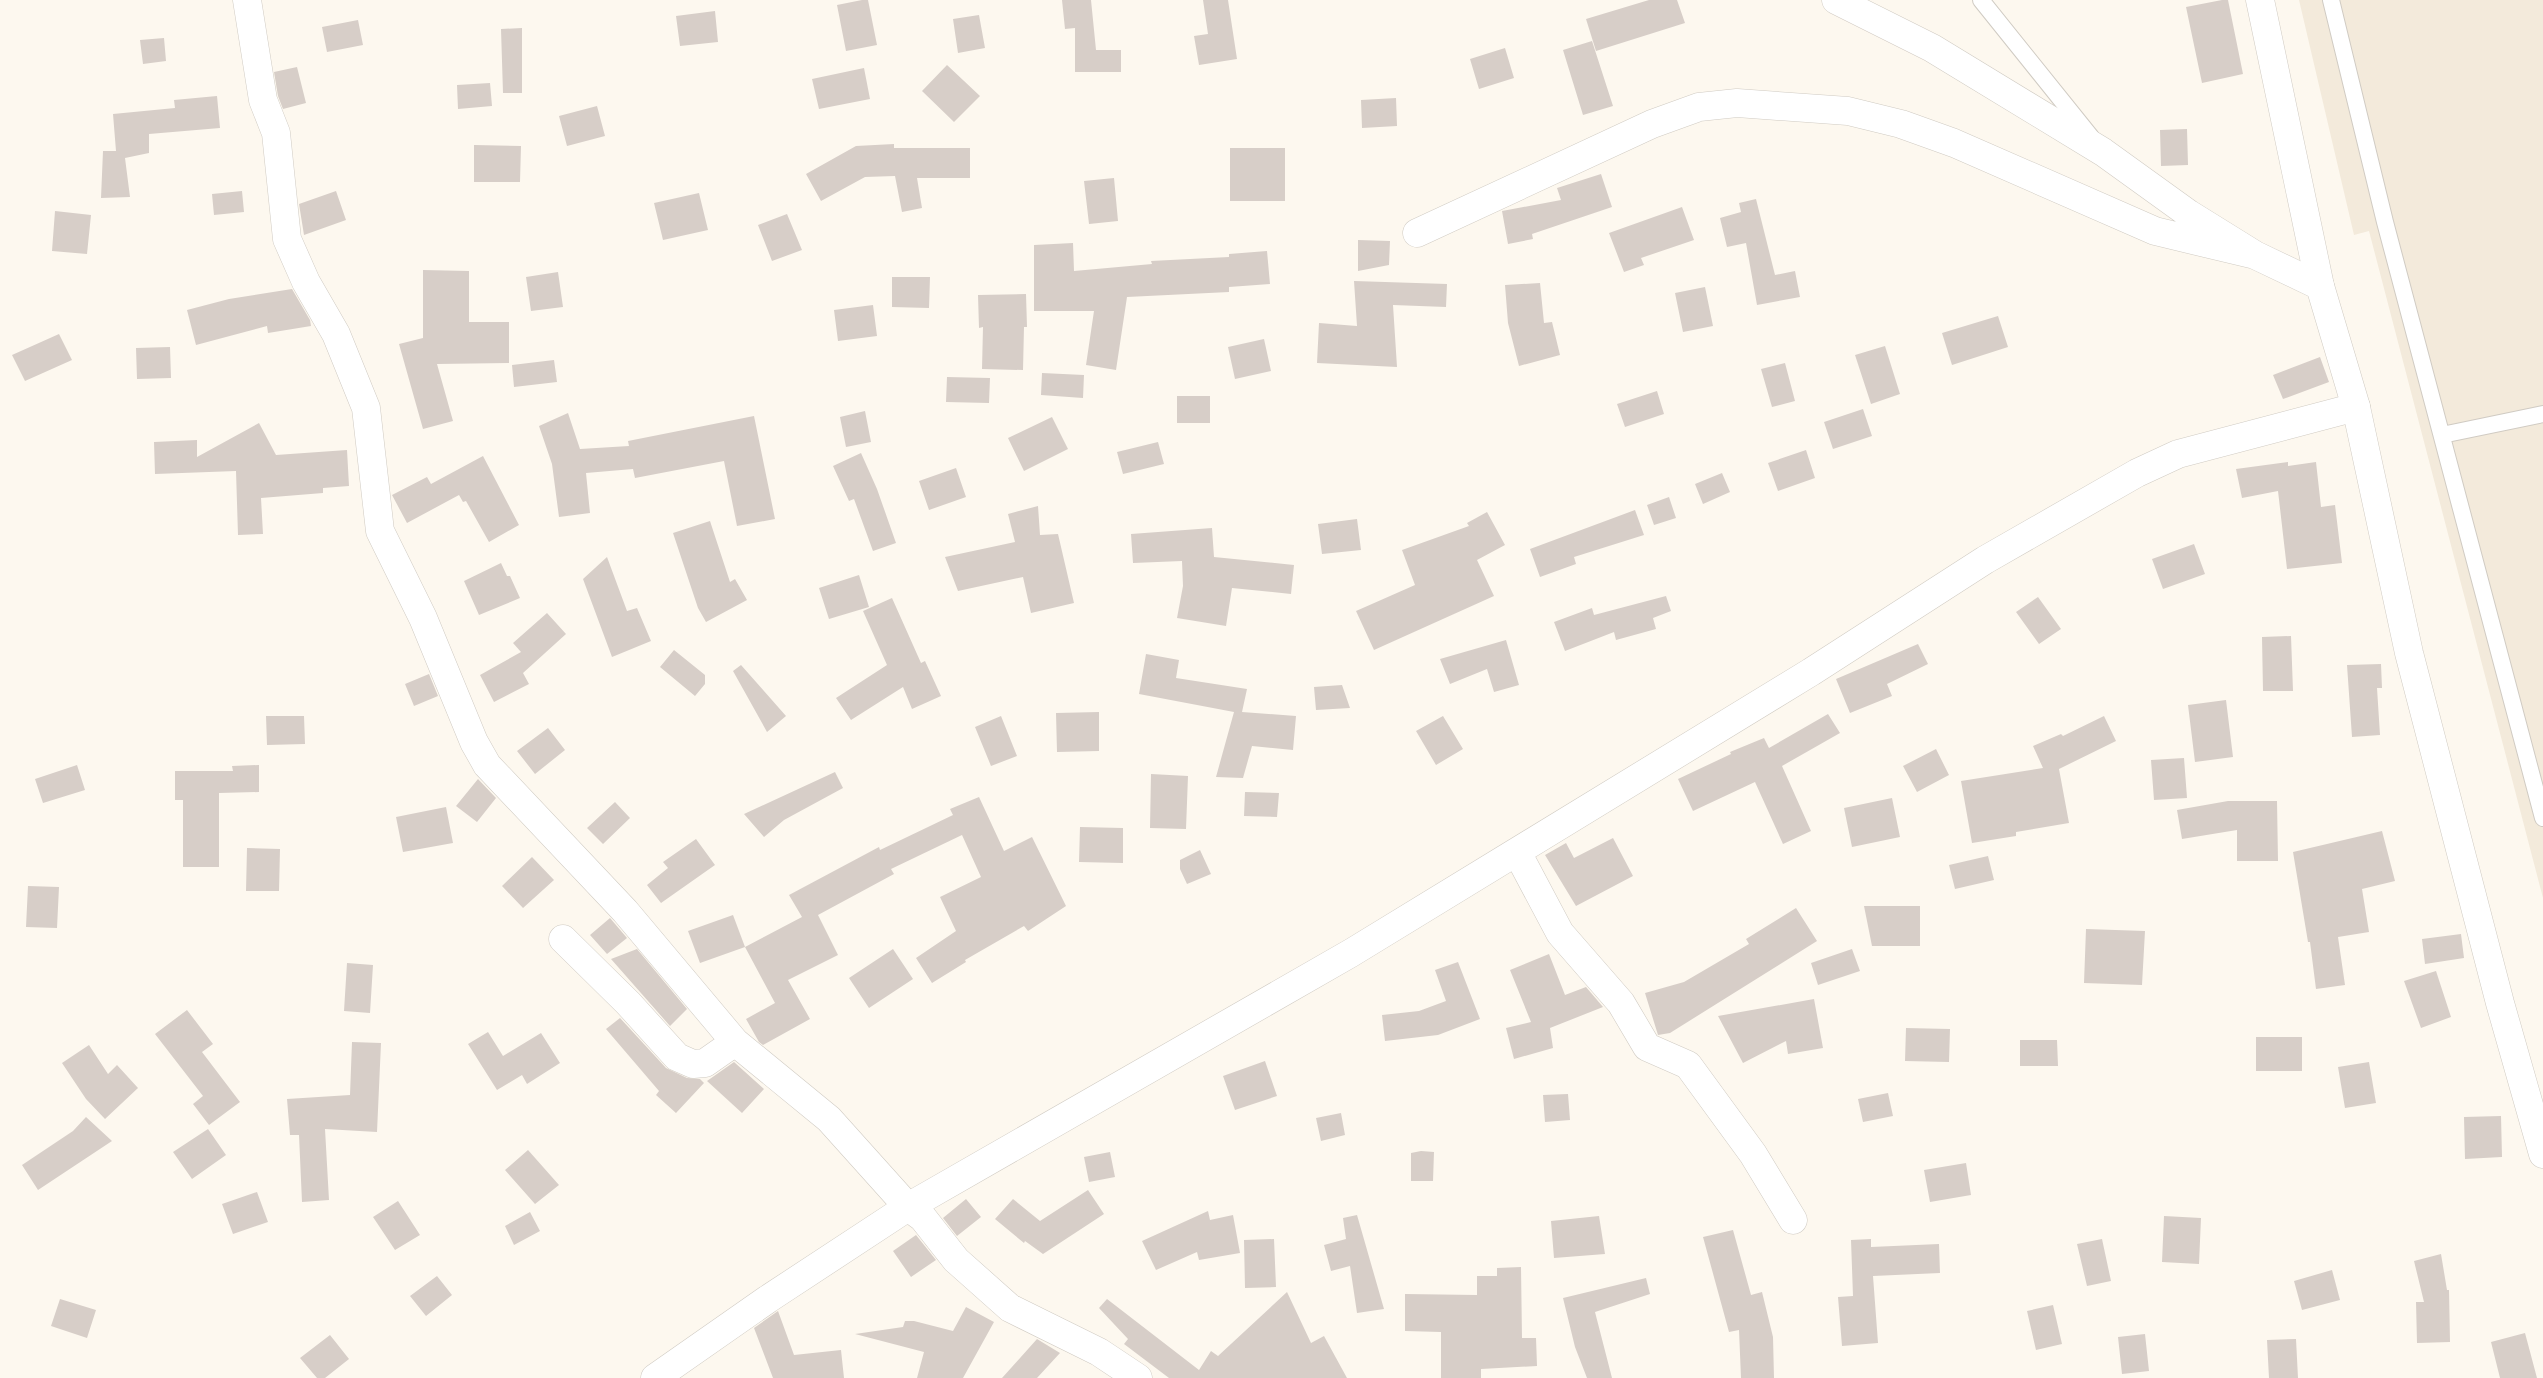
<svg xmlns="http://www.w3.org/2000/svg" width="2543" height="1378" font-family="Literata,serif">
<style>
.built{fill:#f3eadb}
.building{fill:#d7cec8}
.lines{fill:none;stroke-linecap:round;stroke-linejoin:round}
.lane-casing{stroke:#d0cbc3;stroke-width:18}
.street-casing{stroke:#d0cbc3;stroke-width:29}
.secondary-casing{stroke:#d0cbc3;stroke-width:29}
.lane{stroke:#fff;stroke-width:16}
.street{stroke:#fff;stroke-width:28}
.secondary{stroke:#fff;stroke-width:28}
</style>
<rect width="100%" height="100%" fill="#fdf8ef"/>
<path class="built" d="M 2299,0 L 2543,0 L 2543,898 L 2369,231 L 2354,235 Z"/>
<path class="building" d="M 862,0 L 868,0 L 877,45 L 846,51 L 837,5 Z
M 1062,0 L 1091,0 L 1096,50 L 1121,50 L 1121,72 L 1075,72 L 1075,28 L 1065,29 Z
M 1203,0 L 1228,0 L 1237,59 L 1199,65 L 1194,36 L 1208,34 Z
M 1649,0 L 1677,0 L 1685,23 L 1596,51 L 1586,19 Z
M 2222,0 L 2228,0 L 2243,74 L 2202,83 L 2186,7 Z
M 715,11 L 718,42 L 680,46 L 676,16 Z
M 979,15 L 985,48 L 958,53 L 953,19 Z
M 358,20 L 363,45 L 327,52 L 322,27 Z
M 522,28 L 522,93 L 503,93 L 501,29 Z
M 164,38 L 166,61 L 143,64 L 140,40 Z
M 1592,41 L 1613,106 L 1583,115 L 1563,50 Z
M 1505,48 L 1514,78 L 1479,89 L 1470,59 Z
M 947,65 L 980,96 L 954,122 L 922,91 Z
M 297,67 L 306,103 L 283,109 L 278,96 L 274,72 Z
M 864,68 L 870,99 L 819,109 L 812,79 Z
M 490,83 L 492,106 L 458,109 L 457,85 Z
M 217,96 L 220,128 L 149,134 L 149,153 L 125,158 L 130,197 L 101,198 L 103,151 L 116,151 L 113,114 L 175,108 L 174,100 Z
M 1396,98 L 1397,126 L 1362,128 L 1361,100 Z
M 597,106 L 605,136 L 567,146 L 559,116 Z
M 2187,129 L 2188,165 L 2161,166 L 2160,130 Z
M 894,144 L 894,148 L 970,148 L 970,178 L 917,178 L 922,208 L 902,212 L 895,176 L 865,177 L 821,201 L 806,174 L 856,146 Z
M 474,145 L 521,146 L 520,182 L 474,182 Z
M 1230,148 L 1285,148 L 1285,201 L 1230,201 Z
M 1601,174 L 1612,207 L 1532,234 L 1533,239 L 1508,244 L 1502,211 L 1561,200 L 1557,188 Z
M 1114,178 L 1118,221 L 1089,224 L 1084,181 Z
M 242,191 L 244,212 L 214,215 L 212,194 Z
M 336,191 L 346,220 L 304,235 L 299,204 Z
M 699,193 L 708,230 L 663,240 L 654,203 Z
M 1756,199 L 1775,275 L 1795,271 L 1800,297 L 1757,305 L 1746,243 L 1727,247 L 1720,218 L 1741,212 L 1739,203 Z
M 1682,207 L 1694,240 L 1641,258 L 1644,265 L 1624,272 L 1609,233 Z
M 55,211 L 91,215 L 87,254 L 52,251 Z
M 787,214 L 802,250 L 772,261 L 758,225 Z
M 1358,240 L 1390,241 L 1389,265 L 1358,271 Z
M 1073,243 L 1074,271 L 1152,264 L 1151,261 L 1229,257 L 1229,254 L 1267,251 L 1270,284 L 1229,287 L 1229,292 L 1127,297 L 1116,370 L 1086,365 L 1094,311 L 1034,311 L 1034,245 Z
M 423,270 L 469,271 L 469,322 L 509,322 L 509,363 L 437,364 L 453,421 L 423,429 L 399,344 L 423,338 Z
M 558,272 L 563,307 L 531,311 L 526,277 Z
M 892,277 L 930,277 L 929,308 L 892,307 Z
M 1354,281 L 1447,284 L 1446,307 L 1393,305 L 1397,367 L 1317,363 L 1319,323 L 1357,326 Z
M 1540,283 L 1544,323 L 1552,322 L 1560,355 L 1519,366 L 1508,323 L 1505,285 Z
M 1705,287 L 1713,326 L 1683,332 L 1675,293 Z
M 292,289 L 310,320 L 311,326 L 268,333 L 267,326 L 196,345 L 187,310 L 229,299 Z
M 1026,294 L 1027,327 L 1024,327 L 1023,370 L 982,369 L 983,327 L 979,328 L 978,295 Z
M 873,305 L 877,336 L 838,341 L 834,310 Z
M 1998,316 L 2008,347 L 1952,365 L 1942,333 Z
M 59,334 L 72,360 L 25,381 L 12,355 Z
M 1264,339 L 1271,371 L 1235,379 L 1228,347 Z
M 1885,346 L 1900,394 L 1871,404 L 1855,355 Z
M 170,347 L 171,378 L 137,379 L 136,348 Z
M 2320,357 L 2329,382 L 2283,399 L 2273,375 Z
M 554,360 L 557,382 L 514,387 L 512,365 Z
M 1785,363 L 1795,401 L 1772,407 L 1761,369 Z
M 1042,373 L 1084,375 L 1083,398 L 1041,395 Z
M 947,377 L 990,378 L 989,403 L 946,402 Z
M 1657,391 L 1664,414 L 1625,427 L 1617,404 Z
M 1177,396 L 1210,396 L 1210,423 L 1177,423 Z
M 1863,409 L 1872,436 L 1833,449 L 1824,422 Z
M 865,411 L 871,442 L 846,447 L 840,417 Z
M 568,413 L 580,449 L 629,446 L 628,441 L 754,416 L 775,519 L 737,526 L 724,461 L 635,478 L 633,469 L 586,473 L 590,513 L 559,517 L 552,464 L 539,426 Z
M 1052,417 L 1068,449 L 1024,471 L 1008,438 Z
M 259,423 L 276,455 L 347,450 L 349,486 L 323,488 L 323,493 L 261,498 L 263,534 L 238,535 L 236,471 L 155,474 L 154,442 L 197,440 L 197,457 Z
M 1158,442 L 1164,464 L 1123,474 L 1117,452 Z
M 1806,450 L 1815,478 L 1778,491 L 1768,463 Z
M 861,453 L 877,489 L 896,543 L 873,551 L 854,499 L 849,501 L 833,466 Z
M 483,456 L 519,525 L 489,542 L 466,501 L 463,502 L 459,495 L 407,523 L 392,495 L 427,477 L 431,484 Z
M 2288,462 L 2288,466 L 2316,462 L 2321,507 L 2335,505 L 2342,563 L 2287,569 L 2278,491 L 2242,498 L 2236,469 Z
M 956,468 L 966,497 L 929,510 L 919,481 Z
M 1722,473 L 1730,492 L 1703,504 L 1695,484 Z
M 1669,497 L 1676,518 L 1654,525 L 1647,505 Z
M 1038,506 L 1040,535 L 1058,534 L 1074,603 L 1031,613 L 1023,577 L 958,591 L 945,557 L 1015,542 L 1008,514 Z
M 1635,510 L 1644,535 L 1574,557 L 1576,564 L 1540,577 L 1530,549 Z
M 1487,512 L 1505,545 L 1477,560 L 1494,596 L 1374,650 L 1356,611 L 1415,585 L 1402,550 L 1469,526 L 1467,523 Z
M 1357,519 L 1361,550 L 1322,554 L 1318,524 Z
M 710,521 L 730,582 L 735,579 L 747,600 L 706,622 L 698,608 L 673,533 Z
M 1212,528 L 1214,557 L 1294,565 L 1291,594 L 1232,588 L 1226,626 L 1177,618 L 1183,586 L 1182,561 L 1133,563 L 1131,534 Z
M 2194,544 L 2205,574 L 2163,589 L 2152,559 Z
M 607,557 L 627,611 L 637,608 L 651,641 L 612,657 L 583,579 Z
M 501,563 L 507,576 L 510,576 L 520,598 L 479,615 L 464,581 Z
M 859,575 L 869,607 L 829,619 L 819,588 Z
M 1666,596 L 1671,611 L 1653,618 L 1656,629 L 1616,640 L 1614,632 L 1565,651 L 1554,622 L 1592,608 L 1594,615 Z
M 2038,597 L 2061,629 L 2039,644 L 2016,612 Z
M 892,598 L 921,663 L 925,661 L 941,696 L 912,709 L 903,687 L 851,720 L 836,698 L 887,665 L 863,611 Z
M 547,613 L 566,634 L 523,673 L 529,684 L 494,702 L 480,675 L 521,652 L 513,643 Z
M 2291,636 L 2293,691 L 2263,691 L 2262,637 Z
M 1506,640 L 1519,685 L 1494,692 L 1487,669 L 1450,684 L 1440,659 Z
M 1918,644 L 1928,664 L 1887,684 L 1892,696 L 1850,713 L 1836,679 Z
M 674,650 L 705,675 L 705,684 L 695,696 L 660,667 Z
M 1146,654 L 1179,660 L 1176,678 L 1247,689 L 1242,712 L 1296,716 L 1293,750 L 1252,746 L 1243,778 L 1216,777 L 1234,712 L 1139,694 Z
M 2381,664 L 2382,688 L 2377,688 L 2380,735 L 2352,737 L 2347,665 Z
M 741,665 L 786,716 L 767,732 L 733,671 Z
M 429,674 L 438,696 L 414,706 L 405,684 Z
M 1342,685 L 1350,708 L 1316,710 L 1314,687 Z
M 2226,700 L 2233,757 L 2195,762 L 2188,705 Z
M 1099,712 L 1099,751 L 1057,752 L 1056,713 Z
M 1828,714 L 1840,733 L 1782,766 L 1811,831 L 1783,844 L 1755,782 L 1693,811 L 1678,779 L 1731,754 L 1730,752 L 1764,738 L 1769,748 Z
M 266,716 L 304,716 L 305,744 L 267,745 Z
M 1001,716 L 1017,756 L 991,766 L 975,727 Z
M 1443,716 L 1463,749 L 1436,765 L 1416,731 Z
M 2104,716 L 2116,741 L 2059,769 L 2069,823 L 2016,832 L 2016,836 L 1972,843 L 1961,781 L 2043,768 L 2033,746 L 2061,734 L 2063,736 Z
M 548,728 L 565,750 L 535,774 L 517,751 Z
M 1936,749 L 1949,775 L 1917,792 L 1903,766 Z
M 2184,758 L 2187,798 L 2154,800 L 2151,760 Z
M 77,765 L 85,790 L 43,803 L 35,779 Z
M 259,765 L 259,792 L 219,793 L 219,867 L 183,867 L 183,800 L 175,800 L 175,771 L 233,771 L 232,766 Z
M 835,772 L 843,788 L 784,820 L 764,837 L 744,814 Z
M 1151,774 L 1188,776 L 1186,829 L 1150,828 Z
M 478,779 L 496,798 L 477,822 L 456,806 Z
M 1245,792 L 1279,793 L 1277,817 L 1244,816 Z
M 979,797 L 1004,851 L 1032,837 L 1066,906 L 1028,931 L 1024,926 L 965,960 L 966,962 L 932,983 L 916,958 L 956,931 L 940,897 L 981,877 L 962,835 L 891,869 L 894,874 L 818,915 L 838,955 L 788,980 L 810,1019 L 763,1045 L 759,1042 L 746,1019 L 775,1003 L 745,947 L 802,917 L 789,895 L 879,847 L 880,850 L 953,815 L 950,809 Z
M 1892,798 L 1900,837 L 1852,847 L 1844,808 Z
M 2228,801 L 2277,801 L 2278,861 L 2237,861 L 2237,830 L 2182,839 L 2177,810 Z
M 615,802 L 630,818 L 603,844 L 587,828 Z
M 446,807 L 453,843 L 403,852 L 396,817 Z
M 1080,827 L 1123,828 L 1123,863 L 1079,862 Z
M 2382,831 L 2395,881 L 2362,889 L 2369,932 L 2338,937 L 2345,985 L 2316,989 L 2310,942 L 2308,942 L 2293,852 Z
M 1613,838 L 1633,876 L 1576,906 L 1545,855 L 1566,843 L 1574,858 Z
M 696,839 L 715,865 L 661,903 L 647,885 L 668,868 L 663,862 Z
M 247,848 L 280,849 L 279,891 L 246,891 Z
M 1200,850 L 1211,874 L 1187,884 L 1180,869 L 1180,860 Z
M 1988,856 L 1994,880 L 1955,889 L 1949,865 Z
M 532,857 L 554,880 L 523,908 L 502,886 Z
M 28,886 L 59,887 L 57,928 L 26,927 Z
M 1864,906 L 1920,906 L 1920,946 L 1872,946 Z
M 1796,908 L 1817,941 L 1670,1033 L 1658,1035 L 1645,993 L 1684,982 L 1749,944 L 1746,939 Z
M 733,915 L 745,947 L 700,963 L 688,931 Z
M 610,918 L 627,938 L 607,954 L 590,935 Z
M 2086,929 L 2145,931 L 2142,985 L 2084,983 Z
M 2461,934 L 2464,958 L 2425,964 L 2422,939 Z
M 637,949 L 687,1009 L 670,1026 L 611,959 Z
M 893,949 L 913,979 L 869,1008 L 849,978 Z
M 1852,949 L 1860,971 L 1818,985 L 1811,963 Z
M 1549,954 L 1565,995 L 1586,987 L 1603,1007 L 1550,1028 L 1553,1048 L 1514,1059 L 1506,1028 L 1531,1022 L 1510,970 Z
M 1458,962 L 1480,1019 L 1438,1035 L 1385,1041 L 1382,1015 L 1419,1011 L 1446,1001 L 1435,970 Z
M 347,963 L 373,965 L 370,1013 L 344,1011 Z
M 2436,971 L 2451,1017 L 2421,1028 L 2404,981 Z
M 1814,999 L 1823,1048 L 1788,1054 L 1786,1041 L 1743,1063 L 1718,1016 Z
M 187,1010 L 213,1044 L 202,1052 L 240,1102 L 209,1125 L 193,1104 L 203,1096 L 155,1034 Z
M 620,1018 L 666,1068 L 687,1078 L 700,1079 L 704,1083 L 676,1113 L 656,1095 L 659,1091 L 606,1029 Z
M 1906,1028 L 1950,1029 L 1949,1062 L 1905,1061 Z
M 488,1032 L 503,1056 L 541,1033 L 560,1063 L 527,1084 L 522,1075 L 497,1090 L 468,1044 Z
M 2256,1037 L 2302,1037 L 2302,1071 L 2256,1071 Z
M 2020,1040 L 2057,1040 L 2058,1066 L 2020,1066 Z
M 352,1042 L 381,1043 L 377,1132 L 325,1129 L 329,1200 L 302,1202 L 299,1135 L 290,1135 L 287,1099 L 350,1095 Z
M 89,1045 L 108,1074 L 117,1065 L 138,1088 L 105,1119 L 86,1099 L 62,1063 Z
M 1265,1061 L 1277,1096 L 1235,1110 L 1223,1076 Z
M 734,1062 L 764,1089 L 742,1113 L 707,1081 Z
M 2369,1062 L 2376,1103 L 2345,1108 L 2338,1067 Z
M 1888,1093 L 1893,1116 L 1863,1122 L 1858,1099 Z
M 1568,1094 L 1570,1120 L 1545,1122 L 1543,1095 Z
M 1341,1113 L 1345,1135 L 1321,1141 L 1316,1118 Z
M 2501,1116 L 2502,1157 L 2465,1159 L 2464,1117 Z
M 86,1117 L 112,1141 L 38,1190 L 22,1165 L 73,1131 Z
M 208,1129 L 226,1155 L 192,1179 L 173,1152 Z
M 528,1150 L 559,1185 L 535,1204 L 505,1170 Z
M 1421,1151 L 1434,1152 L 1433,1181 L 1411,1181 L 1411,1153 Z
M 1110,1152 L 1115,1177 L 1089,1182 L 1084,1157 Z
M 1966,1163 L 1971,1195 L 1930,1202 L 1924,1170 Z
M 1088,1190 L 1104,1214 L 1043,1254 L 1025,1241 L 1024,1243 L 995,1219 L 1013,1199 L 1040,1221 Z
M 257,1192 L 268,1222 L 233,1234 L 222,1204 Z
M 966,1199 L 981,1217 L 957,1236 L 943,1218 Z
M 398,1201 L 420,1235 L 395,1250 L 373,1217 Z
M 1208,1211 L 1210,1220 L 1233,1215 L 1240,1253 L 1199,1260 L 1197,1252 L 1156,1270 L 1142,1241 Z
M 530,1212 L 540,1231 L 514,1245 L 505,1226 Z
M 1357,1215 L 1384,1309 L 1357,1313 L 1350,1266 L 1331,1271 L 1324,1245 L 1346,1239 L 1343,1218 Z
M 1599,1216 L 1605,1254 L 1554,1258 L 1551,1221 Z
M 2164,1216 L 2201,1218 L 2199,1264 L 2162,1262 Z
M 1733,1230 L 1751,1295 L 1762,1292 L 1773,1337 L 1774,1378 L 1741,1378 L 1739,1330 L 1729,1332 L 1703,1237 Z
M 916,1235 L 936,1260 L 911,1277 L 893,1251 Z
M 1274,1239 L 1276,1287 L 1245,1288 L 1244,1240 Z
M 1871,1239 L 1871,1247 L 1939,1244 L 1940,1273 L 1873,1276 L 1878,1343 L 1842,1346 L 1838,1297 L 1853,1296 L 1851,1240 Z
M 2102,1239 L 2111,1281 L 2087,1286 L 2077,1244 Z
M 2441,1254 L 2447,1290 L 2449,1290 L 2450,1342 L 2417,1343 L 2416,1302 L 2424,1302 L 2414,1261 Z
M 1521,1267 L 1522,1338 L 1536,1338 L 1537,1366 L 1481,1369 L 1481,1378 L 1441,1378 L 1441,1332 L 1405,1331 L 1405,1294 L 1477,1295 L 1477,1276 L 1497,1276 L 1497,1268 Z
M 2332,1270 L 2340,1300 L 2302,1310 L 2294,1281 Z
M 437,1276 L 452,1295 L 426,1316 L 410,1296 Z
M 1646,1278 L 1650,1294 L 1595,1312 L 1612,1378 L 1587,1378 L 1575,1347 L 1563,1298 Z
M 1287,1292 L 1311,1343 L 1324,1336 L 1347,1378 L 1169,1378 L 1124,1344 L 1128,1339 L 1099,1308 L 1107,1299 L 1199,1370 L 1211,1351 L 1218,1356 Z
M 60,1299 L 96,1310 L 87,1338 L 51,1326 Z
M 2053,1305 L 2062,1344 L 2036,1350 L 2027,1311 Z
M 966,1307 L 994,1322 L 963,1378 L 917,1378 L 924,1352 L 855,1334 L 903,1327 L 905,1321 L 914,1321 L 953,1331 Z
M 778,1311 L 794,1355 L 841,1350 L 844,1378 L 773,1378 L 754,1328 Z
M 2525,1333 L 2537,1378 L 2500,1378 L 2491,1342 Z
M 2145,1334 L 2149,1371 L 2122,1374 L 2118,1337 Z
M 330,1335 L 349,1359 L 325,1378 L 317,1378 L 300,1358 Z
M 1037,1339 L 1060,1353 L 1037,1378 L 1002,1378 Z
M 2296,1339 L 2298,1378 L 2269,1378 L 2267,1340 Z"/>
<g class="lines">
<defs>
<path id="lane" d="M 1981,0 L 2091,137
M 2331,0 L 2385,222 L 2543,818
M 2442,435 L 2543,414"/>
<path id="street" d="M 247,0 L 263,100 L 276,133 L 287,239 L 306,282 L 336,334 L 366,408 L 380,531 L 423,618 L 474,742 L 487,765 L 625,911 L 735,1042 L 829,1119 L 908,1207 L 923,1218 L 956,1260 L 1010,1308 L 1099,1352 L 1138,1378
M 1836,0 L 1932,48 L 2103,152 L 2189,214 L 2255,255 L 2320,286
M 1417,233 L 1652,124 L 1699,107 L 1737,103 L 1848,111 L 1901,124 L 1954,143 L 2155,231 L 2255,255
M 1517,852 L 1560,933 L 1621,1003 L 1647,1047 L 1688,1065 L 1753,1154 L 1793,1220
M 563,939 L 628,1003 L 677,1057 L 693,1064 L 705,1063 L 735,1042
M 655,1378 L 768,1299 L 908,1207 L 1351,953 L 1811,672 L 1985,560 L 2137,473 L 2178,454 L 2356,407"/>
<path id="secondary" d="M 2260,0 L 2320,286 L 2356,407 L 2409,653 L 2500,1003 L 2543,1154"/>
</defs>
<use href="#lane" class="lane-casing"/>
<use href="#street" class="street-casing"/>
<use href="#secondary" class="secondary-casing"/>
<use href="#lane" class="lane"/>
<use href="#street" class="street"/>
<use href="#secondary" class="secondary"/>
</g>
</svg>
